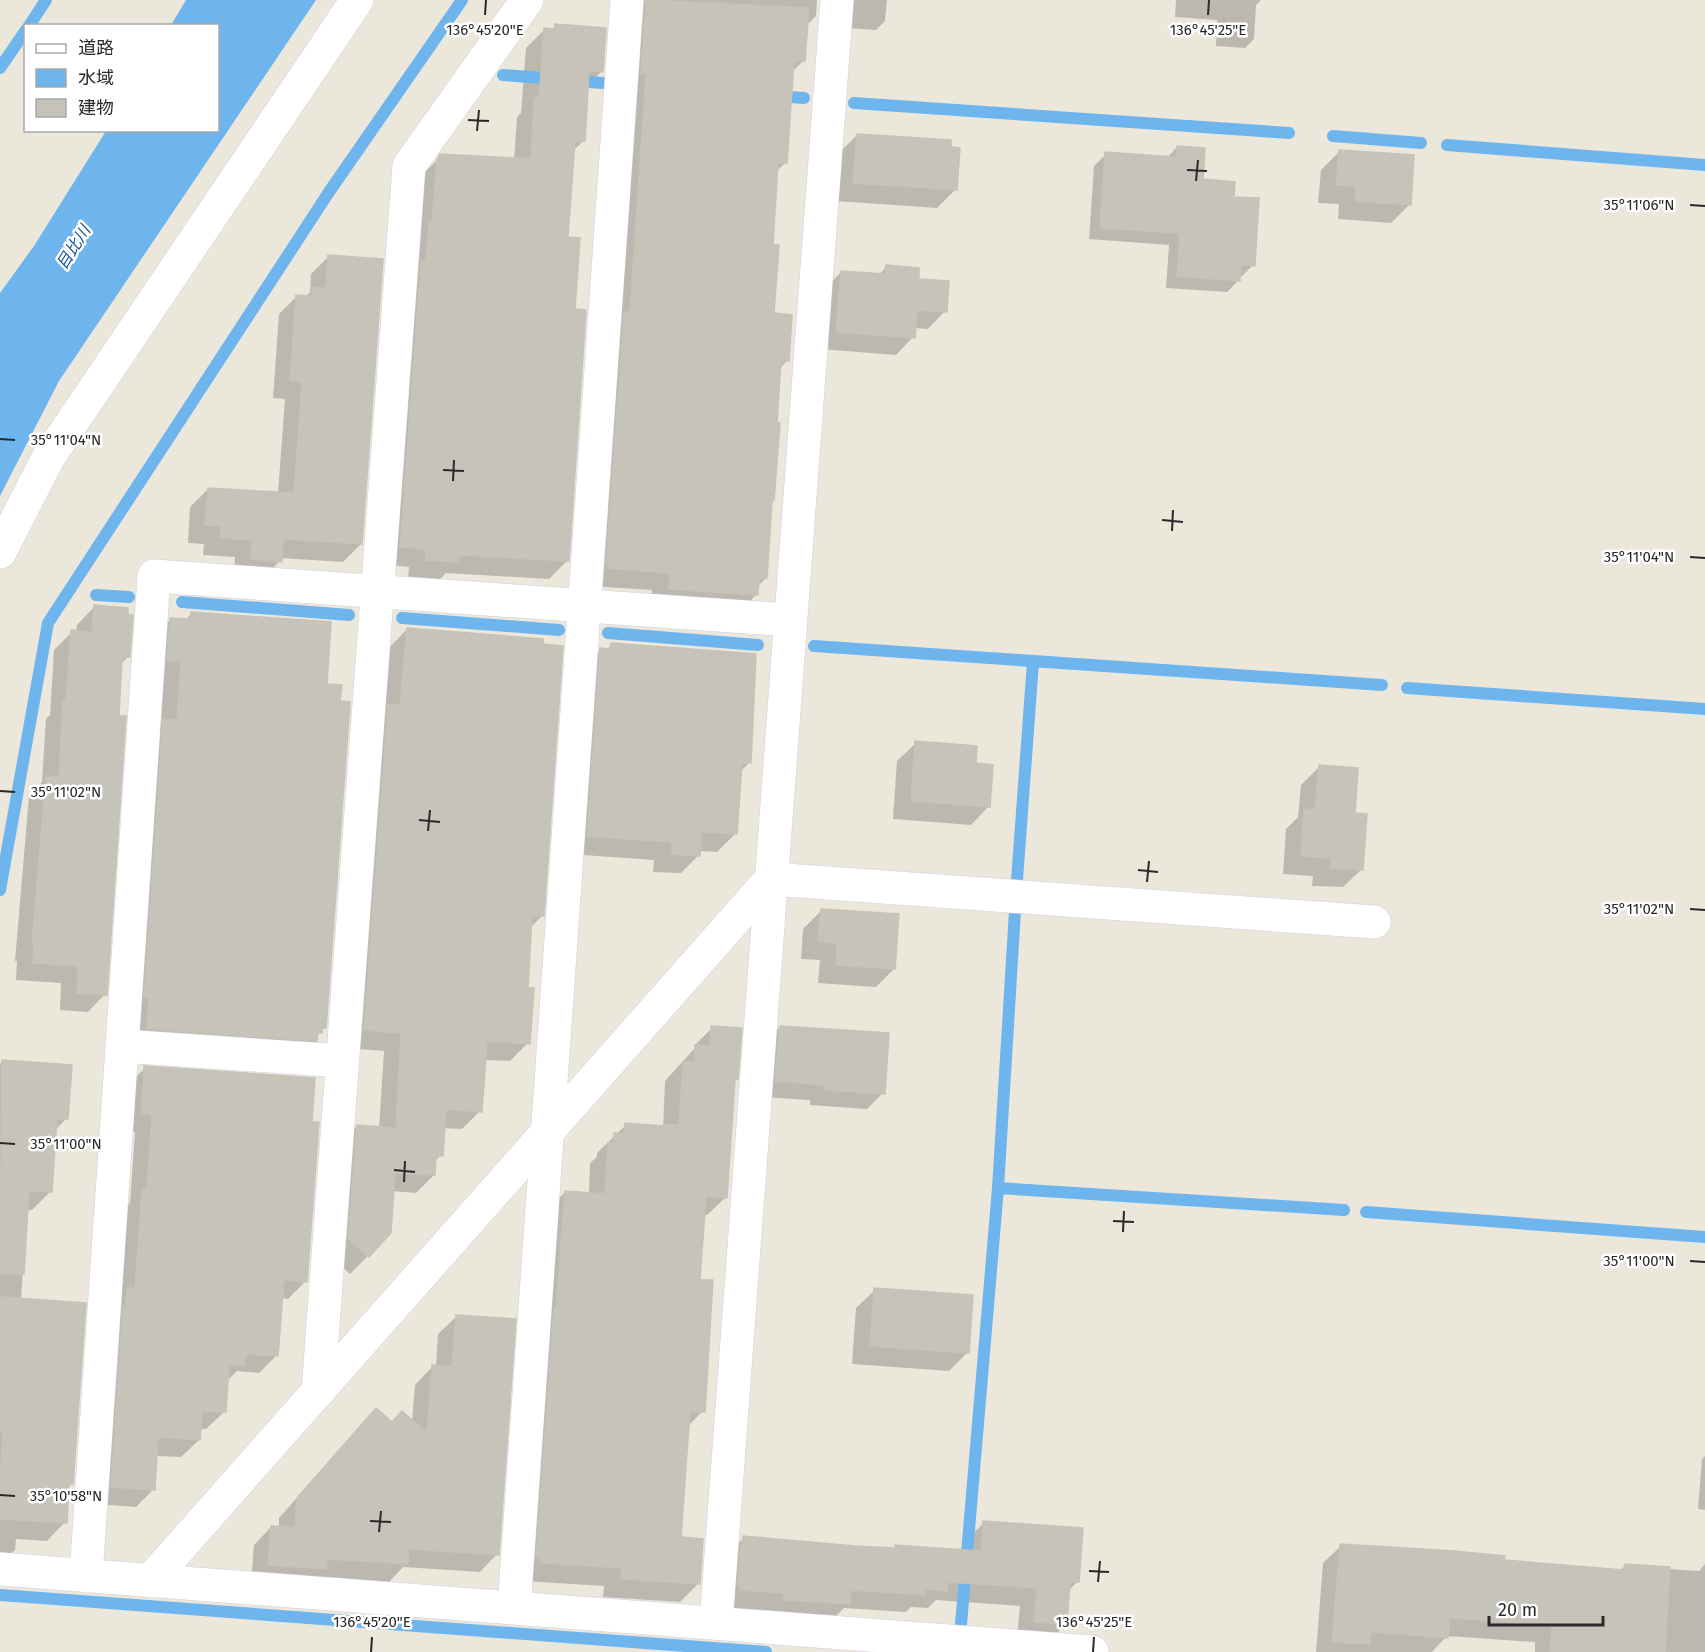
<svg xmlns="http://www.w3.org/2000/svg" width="1705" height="1652" font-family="'Fira Sans','Noto Sans JP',sans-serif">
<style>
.water{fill:#6eb5ed}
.shadow{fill:#0003}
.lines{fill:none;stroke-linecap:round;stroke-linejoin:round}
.stream{stroke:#6eb5ed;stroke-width:12}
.building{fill:#c6c3ba;stroke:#c6c3b5;stroke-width:1.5}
.street-casing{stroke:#d0d0e2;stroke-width:34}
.secondary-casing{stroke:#d0d0e2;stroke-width:34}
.street{stroke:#fff;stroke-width:33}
.secondary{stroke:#fff;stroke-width:33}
.ticks{fill:none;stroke:#292929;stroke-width:2}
.labels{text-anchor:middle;stroke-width:5;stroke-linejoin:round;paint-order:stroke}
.water-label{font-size:16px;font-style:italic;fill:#0f5197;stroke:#fff}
.ticks-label{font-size:15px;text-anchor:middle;fill:#292929;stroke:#fff;stroke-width:5;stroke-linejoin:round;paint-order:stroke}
</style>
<rect width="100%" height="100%" fill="#ebe7db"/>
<path class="water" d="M 186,0 L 316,0 L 59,381 L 0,496 L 0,293 L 34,246 L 106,131 L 218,130 L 218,26 L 171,25 Z"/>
<path class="shadow" d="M 629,0 L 817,0 L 816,16 L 806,26 L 803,61 L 791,73 L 786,162 L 776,172 L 772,246 L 773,315 L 787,361 L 779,369 L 773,500 L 770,502 L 766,578 L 757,587 L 756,595 L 738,613 L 651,607 L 652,590 L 590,586 Z
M 845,0 L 887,0 L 885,21 L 876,30 L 846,28 Z
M 1176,0 L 1261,0 L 1256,5 L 1254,39 L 1245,48 L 1216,46 L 1217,20 L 1175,17 Z
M 555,26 L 602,71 L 587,86 L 584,140 L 573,151 L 567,238 L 574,310 L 567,561 L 549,579 L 446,573 L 439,580 L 408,578 L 409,567 L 382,564 L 422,175 L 441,156 L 514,160 L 517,117 L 521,113 L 526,48 L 544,30 L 551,30 Z
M 857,135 L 956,189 L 937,208 L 835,201 L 839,153 Z
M 1177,147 L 1201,181 L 1232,198 L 1253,265 L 1241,277 L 1239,277 L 1239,280 L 1227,292 L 1166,288 L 1169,245 L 1089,239 L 1094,166 L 1106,154 L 1167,158 Z
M 1339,152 L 1409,205 L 1391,223 L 1338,219 L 1339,204 L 1318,203 L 1321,170 Z
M 329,256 L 361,544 L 343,562 L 280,558 L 280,561 L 262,579 L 234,577 L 235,557 L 203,555 L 204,544 L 188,543 L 190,507 L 208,489 L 278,493 L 285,399 L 273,398 L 279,314 L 297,296 L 305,297 L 310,292 L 311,274 Z
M 886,267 L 917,280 L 945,311 L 928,329 L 914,328 L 913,337 L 896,355 L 820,349 L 824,290 L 841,272 L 879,275 Z
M 94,607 L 128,657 L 120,665 L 105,994 L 88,1012 L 60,1010 L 61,983 L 16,980 L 17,961 L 15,961 L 29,796 L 42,782 L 46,719 L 50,715 L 54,650 L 72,632 L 76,632 L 77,625 Z
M 191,614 L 325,685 L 339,703 L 325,1027 L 316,1036 L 316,1040 L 298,1058 L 129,1047 L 145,738 L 161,723 L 163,679 L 152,637 L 171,619 L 185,620 Z
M 407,629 L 542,916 L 530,928 L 527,990 L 528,1043 L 510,1061 L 484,1060 L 480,1111 L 462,1129 L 443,1128 L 441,1155 L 434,1162 L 434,1175 L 416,1193 L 392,1191 L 368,1256 L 350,1274 L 331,1257 L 339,1145 L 357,1126 L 379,1128 L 384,1051 L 346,1048 L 389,648 Z
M 612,644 L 750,762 L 740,772 L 736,833 L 717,852 L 699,851 L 699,855 L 681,873 L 653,872 L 654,860 L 569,854 L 582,668 L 601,650 L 606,650 Z
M 916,743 L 974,765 L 989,806 L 971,825 L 893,819 L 897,761 Z
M 1319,767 L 1353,814 L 1362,869 L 1343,887 L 1312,886 L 1313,876 L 1283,874 L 1286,829 L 1298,817 L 1301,785 Z
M 821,911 L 894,969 L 876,987 L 818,983 L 820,960 L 801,959 L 803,929 Z
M 780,1027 L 883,1093 L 867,1109 L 810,1105 L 810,1100 L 760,1097 L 764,1044 Z
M 712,1028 L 736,1078 L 734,1081 L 726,1197 L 707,1215 L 703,1215 L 699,1281 L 703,1411 L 687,1427 L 679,1539 L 699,1583 L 680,1602 L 603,1597 L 604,1586 L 523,1581 L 547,1211 L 565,1192 L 589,1194 L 590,1163 L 597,1157 L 597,1153 L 626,1125 L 663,1128 L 665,1081 L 694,1049 L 694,1046 Z
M 2,1062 L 66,1119 L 55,1130 L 50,1192 L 32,1210 L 27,1210 L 21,1300 L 72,1483 L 67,1488 L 65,1522 L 47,1541 L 16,1539 L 15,1550 L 0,1564 L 0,1064 Z
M 145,1068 L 306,1281 L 288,1299 L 281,1298 L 277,1355 L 259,1373 L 237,1371 L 226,1382 L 224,1412 L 206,1429 L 200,1429 L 199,1440 L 181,1457 L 155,1456 L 154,1489 L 136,1507 L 94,1504 L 125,1208 L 130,1203 L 135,1132 L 124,1132 L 127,1086 Z
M 875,1290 L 968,1352 L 949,1371 L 852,1364 L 856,1308 Z
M 456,1317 L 497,1554 L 480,1572 L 403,1567 L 389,1582 L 316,1577 L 251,1583 L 254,1545 L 271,1527 L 279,1528 L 279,1518 L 359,1427 L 376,1410 L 392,1423 L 412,1422 L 415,1385 L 432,1367 L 436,1367 L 438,1334 Z
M 1705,1456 L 1705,1510 L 1698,1509 L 1702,1459 Z
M 984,1523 L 1077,1582 L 1068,1591 L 1066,1624 L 1048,1642 L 1017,1640 L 1020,1606 L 936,1600 L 928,1608 L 911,1607 L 906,1612 L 844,1608 L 831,1621 L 766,1617 L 766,1611 L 722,1608 L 726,1555 L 744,1538 L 892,1549 L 895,1546 L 965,1551 L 966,1540 Z
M 1341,1546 L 1619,1571 L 1625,1566 L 1699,1571 L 1705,1564 L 1705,1652 L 1535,1652 L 1535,1642 L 1447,1636 L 1432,1652 L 1316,1652 L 1323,1563 Z"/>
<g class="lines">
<path class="stream" d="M 29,26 L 46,0
M 0,68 L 26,30
M 503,75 L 557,79
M 574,81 L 603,83
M 775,96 L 804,98
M 854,103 L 1289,133
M 1333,136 L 1421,143
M 1447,145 L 1705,165
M 96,595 L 129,597
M 182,602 L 349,615
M 402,618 L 559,630
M 608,633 L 758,645
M 814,646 L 1382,685
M 1407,688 L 1705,709
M 1017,880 L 1033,662
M 0,890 L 48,623 L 329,192 L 462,0
M 998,1188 L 1015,911
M 1366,1212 L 1705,1237
M 0,1595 L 766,1652
M 961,1624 L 998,1188 L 1344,1210"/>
</g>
<path class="building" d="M 646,0 L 809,8 L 805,61 L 794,61 L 787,163 L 778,162 L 773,245 L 779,245 L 774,313 L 792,315 L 789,361 L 781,361 L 777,423 L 780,423 L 774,500 L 772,500 L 767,578 L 759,578 L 758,595 L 669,589 L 670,573 L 608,568 L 608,564 L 606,563 L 624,312 L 630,312 L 646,74 L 641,74 Z
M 555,24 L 606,28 L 603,72 L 589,71 L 585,141 L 575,141 L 568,237 L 580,238 L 575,309 L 586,310 L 569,561 L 459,555 L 458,562 L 426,560 L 426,549 L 400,547 L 421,261 L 426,262 L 429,222 L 432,222 L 437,160 L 440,154 L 531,159 L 534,98 L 539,98 L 544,28 L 555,29 Z
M 857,134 L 951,140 L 951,147 L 960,148 L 957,190 L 853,183 Z
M 1177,146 L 1205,148 L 1203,179 L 1235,182 L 1234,197 L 1259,198 L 1255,266 L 1241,265 L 1240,281 L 1177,276 L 1180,233 L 1100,228 L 1105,152 L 1176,157 Z
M 1339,150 L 1414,155 L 1411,205 L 1355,201 L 1356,186 L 1336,185 Z
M 328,255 L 383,259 L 362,544 L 283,539 L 282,562 L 251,559 L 252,540 L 220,538 L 221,526 L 205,525 L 208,488 L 294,493 L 302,382 L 290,381 L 296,295 L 312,296 L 312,287 L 326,288 Z
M 886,265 L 919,268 L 919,279 L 949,281 L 947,312 L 917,310 L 915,338 L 836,332 L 841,271 L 885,274 Z
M 94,605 L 128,608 L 128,615 L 133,615 L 130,657 L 122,657 L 119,716 L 126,716 L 107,995 L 77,993 L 78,966 L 33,963 L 34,944 L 32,944 L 46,776 L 59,777 L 63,700 L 66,700 L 71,630 L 92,632 Z
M 191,612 L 331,622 L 327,684 L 342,685 L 340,701 L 350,702 L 326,1028 L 322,1028 L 322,1033 L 318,1032 L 317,1041 L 147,1029 L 149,998 L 144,997 L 163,719 L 177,720 L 181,661 L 167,660 L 170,618 L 190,619 Z
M 407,628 L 543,639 L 543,644 L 563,646 L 544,916 L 532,915 L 528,988 L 534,988 L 530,1044 L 487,1041 L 482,1112 L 446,1109 L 443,1156 L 436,1155 L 435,1175 L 395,1173 L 391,1233 L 369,1257 L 348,1239 L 357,1125 L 396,1128 L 401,1033 L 364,1030 L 388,705 L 400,705 Z
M 611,643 L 756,654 L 751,763 L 742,763 L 737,834 L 702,832 L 700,856 L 671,854 L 672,842 L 587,836 L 600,648 L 611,649 Z
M 915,741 L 977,746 L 976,763 L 993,765 L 990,807 L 911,801 Z
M 1319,765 L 1358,768 L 1355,813 L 1367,814 L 1363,870 L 1330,868 L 1331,858 L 1301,856 L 1304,809 L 1315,810 Z
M 821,909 L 899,914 L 895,969 L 836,965 L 837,943 L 818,941 Z
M 711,1026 L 742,1028 L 738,1079 L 735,1079 L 727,1198 L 706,1196 L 700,1280 L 713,1280 L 705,1412 L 690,1411 L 681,1537 L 703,1539 L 700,1584 L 621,1579 L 622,1568 L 541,1563 L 541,1558 L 536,1558 L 554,1308 L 556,1308 L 565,1191 L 605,1194 L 608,1143 L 614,1144 L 614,1133 L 624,1134 L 625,1123 L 664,1126 L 664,1124 L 679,1125 L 683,1061 L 694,1062 L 695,1045 L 710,1046 Z
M 780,1026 L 889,1033 L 885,1094 L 825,1090 L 825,1085 L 775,1081 Z
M 2,1060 L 72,1065 L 68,1119 L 57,1119 L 52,1192 L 29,1191 L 24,1274 L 0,1274 Z
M 144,1066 L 315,1078 L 312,1122 L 319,1122 L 307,1282 L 284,1280 L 278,1356 L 246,1354 L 245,1366 L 229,1364 L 226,1412 L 202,1411 L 200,1440 L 158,1437 L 155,1490 L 111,1487 L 123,1306 L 126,1306 L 127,1288 L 135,1288 L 142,1189 L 147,1189 L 152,1115 L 141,1114 Z
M 874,1288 L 973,1295 L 969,1353 L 870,1346 Z
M 0,1297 L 86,1303 L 73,1484 L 69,1484 L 67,1523 L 0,1519 L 0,1478 L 3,1431 L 0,1431 Z
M 456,1315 L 516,1319 L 499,1555 L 409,1549 L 408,1564 L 327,1559 L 326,1569 L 268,1565 L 271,1526 L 295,1527 L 297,1498 L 376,1408 L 392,1422 L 402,1411 L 427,1433 L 432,1365 L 452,1367 Z
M 983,1521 L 1083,1528 L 1079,1582 L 1070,1582 L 1067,1624 L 1034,1622 L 1037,1588 L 948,1582 L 947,1591 L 925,1589 L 925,1595 L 851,1590 L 850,1604 L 783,1600 L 784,1593 L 740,1590 L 740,1586 L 738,1586 L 741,1541 L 743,1542 L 743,1536 L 855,1546 L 895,1548 L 895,1545 L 981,1551 Z
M 1340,1544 L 1454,1551 L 1505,1556 L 1504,1560 L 1624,1570 L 1625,1564 L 1670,1567 L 1665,1652 L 1550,1652 L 1552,1625 L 1450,1618 L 1448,1638 L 1371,1632 L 1370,1644 L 1332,1642 Z"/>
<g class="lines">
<defs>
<path id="street" d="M 0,552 L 48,458 L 357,0
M 771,879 L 1374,922
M 122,1046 L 342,1061
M 318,1392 L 409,166 L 527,0
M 0,1569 L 1092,1652
M 86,1576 L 154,576 L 790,620
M 514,1608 L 627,0
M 716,1623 L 837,0"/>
<path id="secondary" d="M 150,1581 L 771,879"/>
</defs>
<use href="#street" class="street-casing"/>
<use href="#secondary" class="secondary-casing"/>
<use href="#street" class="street"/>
<use href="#secondary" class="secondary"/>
</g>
<path class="ticks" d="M 485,15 L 486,0M 1208,15 L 1209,0M 468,120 L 489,121M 477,131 L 479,110M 1187,170 L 1207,171M 1196,181 L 1198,160M 1690,205 L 1705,206M 0,439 L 15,440M 443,470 L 464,471M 453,481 L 454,460M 1162,520 L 1183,522M 1172,531 L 1173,510M 1690,557 L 1705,558M 0,791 L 15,792M 419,820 L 440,822M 428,831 L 430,810M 1138,870 L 1158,872M 1147,882 L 1149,861M 1690,909 L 1705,910M 0,1143 L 15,1144M 394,1170 L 415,1172M 404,1182 L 405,1161M 1113,1221 L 1134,1222M 1123,1232 L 1124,1211M 1690,1261 L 1705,1262M 0,1495 L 15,1496M 370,1521 L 391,1522M 379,1532 L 381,1511M 1089,1571 L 1109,1572M 1098,1582 L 1100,1561M 371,1652 L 372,1637M 1093,1652 L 1094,1637"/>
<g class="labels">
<g class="water-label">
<text transform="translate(73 247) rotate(-58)" y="6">目比川</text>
</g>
</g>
<g class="ticks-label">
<text x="485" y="35">136°45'20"E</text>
<text x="1208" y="35">136°45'25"E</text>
<text x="1639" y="210">35°11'06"N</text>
<text x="66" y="445">35°11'04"N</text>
<text x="1639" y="562">35°11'04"N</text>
<text x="66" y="797">35°11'02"N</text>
<text x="1639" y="914">35°11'02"N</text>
<text x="66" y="1149">35°11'00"N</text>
<text x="1639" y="1266">35°11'00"N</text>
<text x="66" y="1501">35°10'58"N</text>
<text x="372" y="1627">136°45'20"E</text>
<text x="1094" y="1627">136°45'25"E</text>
</g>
<rect x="24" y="24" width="195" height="108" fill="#ffffff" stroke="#a9a9a9" stroke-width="1.5"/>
<rect x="36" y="44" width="30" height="9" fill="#ffffff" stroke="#a9a9a9" stroke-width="1.5"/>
<text x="78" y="54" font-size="18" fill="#292929">道路</text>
<rect x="36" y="69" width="30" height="18" fill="#6eb5ed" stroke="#a9a9a9" stroke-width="1.5"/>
<text x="78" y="84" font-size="18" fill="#292929">水域</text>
<rect x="36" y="99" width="30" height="18" fill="#c6c3ba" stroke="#a9a9a9" stroke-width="1.5"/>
<text x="78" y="114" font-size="18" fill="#292929">建物</text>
<path d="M1489 1616v9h114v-9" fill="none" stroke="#292929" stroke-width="3"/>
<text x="1498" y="1616" font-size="18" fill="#292929" stroke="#ffffff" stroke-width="4.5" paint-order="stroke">20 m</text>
</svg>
